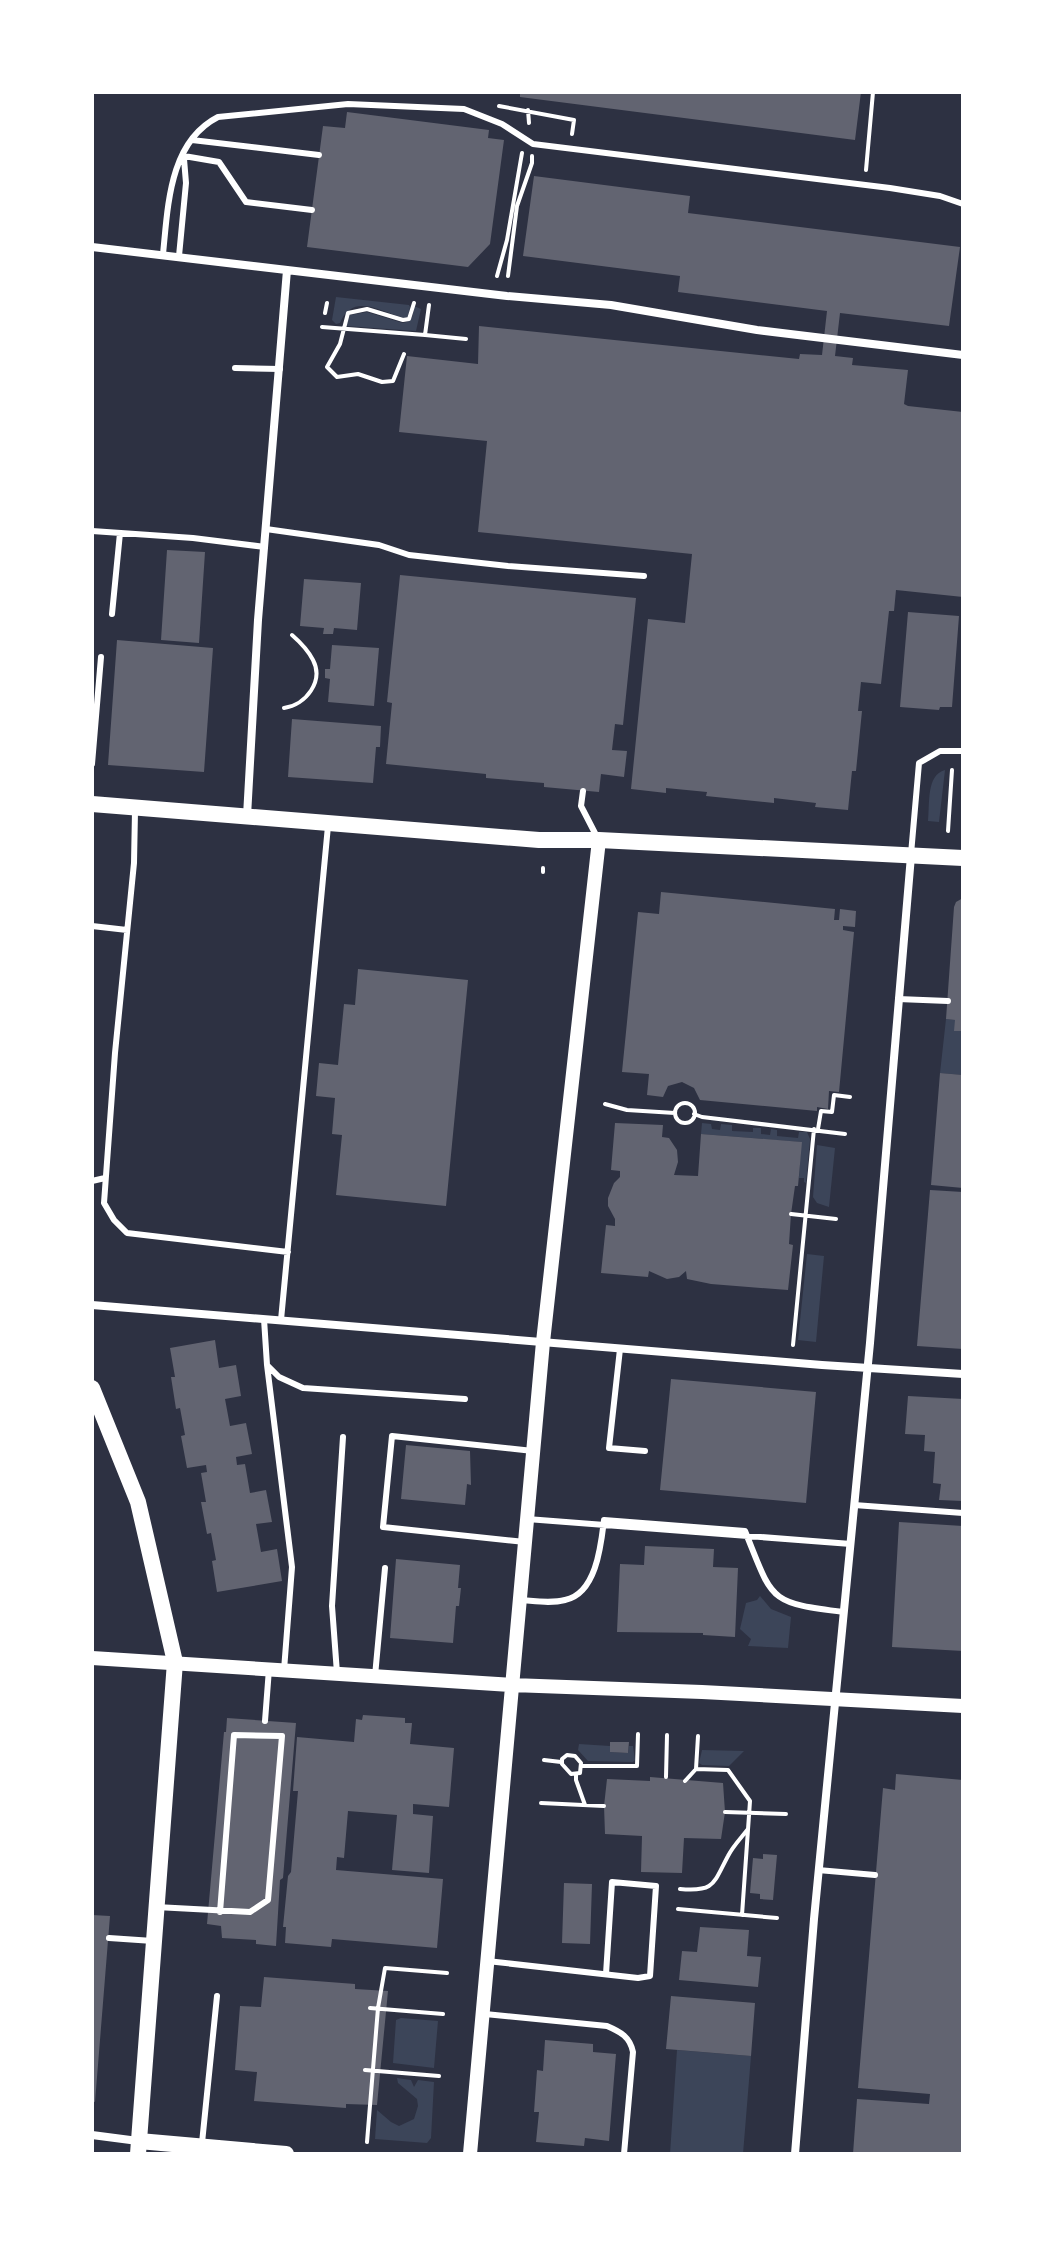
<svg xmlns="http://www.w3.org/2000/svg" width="1055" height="2246" font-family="Inter,sans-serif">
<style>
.green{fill:#3c4559}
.building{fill:#626471}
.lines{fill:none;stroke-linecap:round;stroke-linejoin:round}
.path{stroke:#fff;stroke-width:4}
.service{stroke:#fff;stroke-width:6}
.minor{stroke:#fff;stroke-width:8}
.tertiary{stroke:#fff;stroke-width:14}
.secondary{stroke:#fff;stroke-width:16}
</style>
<rect width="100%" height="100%" fill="#2d3142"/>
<path class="green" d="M 336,297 L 409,305 L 410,307 L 408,317 L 404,318 C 380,312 353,292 340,323 L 336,324 L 332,320 Z
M 414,306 L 421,309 L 416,331 L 346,326 L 350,315 L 367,312 L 403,323 C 413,321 413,316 414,306 Z
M 945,770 L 939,822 L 928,821 C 930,804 926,775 945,770 Z
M 946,1019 L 955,1020 L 955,1030 L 963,1031 L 963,1075 L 940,1073 Z
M 702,1123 L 711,1124 L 712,1129 L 720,1130 L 721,1124 L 732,1125 L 732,1131 L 753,1132 L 753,1128 L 761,1128 L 761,1134 L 770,1135 L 771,1129 L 777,1130 L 777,1136 L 798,1138 L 799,1132 L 807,1132 L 810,1139 L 806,1183 L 804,1182 L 804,1178 L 799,1178 L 801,1142 L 701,1134 Z
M 817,1145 L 835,1148 L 829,1207 L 817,1203 L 813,1197 Z
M 807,1254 L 824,1256 L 816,1342 L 798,1340 Z
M 760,1596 L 771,1609 L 791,1617 L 788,1648 L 748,1646 L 751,1639 L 740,1629 L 746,1603 L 757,1600 Z
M 579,1744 L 610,1746 L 610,1752 L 628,1753 L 629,1746 L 633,1746 L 635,1760 L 633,1762 L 588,1761 L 578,1750 Z
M 702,1750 L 744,1751 L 729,1766 L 702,1765 L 699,1763 Z
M 401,2018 L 438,2021 L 434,2068 L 393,2063 L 396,2020 Z
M 677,2050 L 751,2056 L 743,2154 L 670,2154 Z
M 397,2078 L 411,2080 L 414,2087 L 418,2080 L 434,2082 L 431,2138 L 427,2143 L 375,2139 L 377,2110 L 391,2122 L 399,2126 L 414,2119 L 418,2106 L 417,2099 L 398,2083 Z"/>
<path class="building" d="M 520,92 L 861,92 L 855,140 L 520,97 Z
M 347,112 L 489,130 L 488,138 L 504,140 L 490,244 L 468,267 L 307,247 L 323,126 L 345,128 Z
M 534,176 L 690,196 L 688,213 L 960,247 L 949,326 L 840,313 L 835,356 L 853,358 L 852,365 L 908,370 L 904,404 L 908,406 L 963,412 L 963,597 L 896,590 L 894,611 L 889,611 L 881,684 L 861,682 L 858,711 L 862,711 L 856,771 L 852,771 L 848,810 L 815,807 L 816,803 L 774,798 L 774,803 L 706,796 L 707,792 L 666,788 L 666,793 L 631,789 L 648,619 L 685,623 L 692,554 L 478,532 L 487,441 L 399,432 L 407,356 L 478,364 L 479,326 L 799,359 L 800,354 L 822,355 L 827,311 L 678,292 L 680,276 L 523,256 Z
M 167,550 L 205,552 L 199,643 L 161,640 Z
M 400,575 L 636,598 L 623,725 L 615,724 L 612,750 L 627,751 L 624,777 L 601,774 L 599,792 L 544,787 L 544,783 L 486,778 L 486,774 L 386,764 L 392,703 L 387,702 Z
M 304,579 L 361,583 L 357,630 L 334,628 L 333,634 L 323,634 L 324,628 L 300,626 Z
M 908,612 L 959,616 L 952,707 L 940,707 L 939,710 L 900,707 Z
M 117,640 L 213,648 L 204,772 L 108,765 Z
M 332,645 L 379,648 L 374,706 L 328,702 L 330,679 L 325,678 L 325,669 L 330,669 Z
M 292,719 L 381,726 L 380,747 L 376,747 L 373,783 L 288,777 Z
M 661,892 L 835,909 L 834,920 L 839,920 L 840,909 L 856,911 L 855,927 L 843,926 L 843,930 L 854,932 L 839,1092 L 829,1091 L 828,1109 L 817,1107 L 817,1111 L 700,1100 L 694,1088 L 682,1082 L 668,1086 L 663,1097 L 647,1095 L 649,1074 L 622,1072 L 638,912 L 659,914 Z
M 963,898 L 963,1031 L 954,1031 L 955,1020 L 946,1019 L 954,907 L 956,902 Z
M 358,969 L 468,980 L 446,1206 L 336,1195 L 342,1135 L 332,1134 L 335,1098 L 316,1096 L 319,1063 L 338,1065 L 344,1004 L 355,1005 Z
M 940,1073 L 963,1075 L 963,1188 L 931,1185 Z
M 615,1123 L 663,1125 L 662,1137 L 669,1138 L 677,1150 L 678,1162 L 674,1175 L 698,1176 L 701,1134 L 802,1142 L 798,1186 L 795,1186 L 791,1214 L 789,1244 L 793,1245 L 788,1290 L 711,1284 L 687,1279 L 686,1271 L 679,1277 L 667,1279 L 649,1271 L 648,1277 L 601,1273 L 606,1225 L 615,1226 L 615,1219 L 608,1206 L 608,1198 L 614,1183 L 620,1177 L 620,1171 L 611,1170 Z
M 930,1190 L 963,1192 L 963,1349 L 917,1346 Z
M 215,1340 L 219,1368 L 236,1365 L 241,1396 L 225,1399 L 230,1426 L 246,1423 L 252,1454 L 236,1457 L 237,1465 L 245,1464 L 250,1493 L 266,1490 L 272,1522 L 256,1524 L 261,1552 L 277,1549 L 282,1581 L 217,1592 L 212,1561 L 216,1560 L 211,1533 L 207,1534 L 201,1502 L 206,1502 L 201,1473 L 207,1472 L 206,1465 L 187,1468 L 181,1436 L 185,1435 L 180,1408 L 176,1409 L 171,1377 L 175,1377 L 170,1348 Z
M 671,1379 L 816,1392 L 806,1503 L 660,1490 Z
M 908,1396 L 963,1399 L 963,1501 L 939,1500 L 941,1484 L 933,1483 L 935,1452 L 924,1451 L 925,1435 L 905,1434 Z
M 406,1445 L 470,1451 L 471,1485 L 467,1484 L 465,1505 L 401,1499 Z
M 899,1522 L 963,1526 L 963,1651 L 892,1647 Z
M 645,1546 L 714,1549 L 713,1567 L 738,1568 L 735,1637 L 703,1635 L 703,1633 L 617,1632 L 620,1564 L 644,1565 Z
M 396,1559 L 460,1565 L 458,1588 L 461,1588 L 459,1606 L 456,1606 L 453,1643 L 390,1638 Z
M 363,1715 L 405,1718 L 405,1723 L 412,1723 L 410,1744 L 454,1748 L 449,1807 L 413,1804 L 413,1814 L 433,1816 L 429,1873 L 392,1870 L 397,1815 L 348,1811 L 344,1858 L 337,1857 L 336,1870 L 443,1879 L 437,1948 L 332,1939 L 331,1947 L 285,1943 L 286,1927 L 283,1927 L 288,1876 L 291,1872 L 298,1791 L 293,1791 L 297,1737 L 354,1742 L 356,1719 L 362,1720 Z
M 227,1718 L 296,1723 L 283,1878 L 280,1880 L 276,1946 L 256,1944 L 256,1940 L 222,1938 L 221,1926 L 207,1924 L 224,1732 L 226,1732 Z
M 610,1742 L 629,1742 L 628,1753 L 610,1752 Z
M 896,1774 L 963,1780 L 963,2154 L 853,2154 L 857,2099 L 929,2104 L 930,2094 L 858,2088 L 883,1788 L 895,1790 Z
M 650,1777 L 723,1783 L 725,1812 L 721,1839 L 684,1838 L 682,1873 L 641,1872 L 642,1836 L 605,1834 L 604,1806 L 607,1779 L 650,1781 Z
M 763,1854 L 777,1855 L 773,1900 L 760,1899 L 760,1894 L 750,1893 L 753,1858 L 763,1859 Z
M 564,1883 L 592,1884 L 590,1944 L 562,1943 Z
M 92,1915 L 110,1916 L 95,2102 L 92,2101 Z
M 700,1927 L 749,1930 L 747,1956 L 761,1957 L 758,1987 L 679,1980 L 682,1951 L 697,1952 Z
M 264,1977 L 355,1984 L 355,1989 L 388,1991 L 377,2105 L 346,2104 L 346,2108 L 254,2101 L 257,2072 L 235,2070 L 240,2006 L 261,2007 Z
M 671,1996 L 755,2003 L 751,2056 L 666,2049 Z
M 545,2040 L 593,2044 L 593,2052 L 616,2054 L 609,2141 L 585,2138 L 584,2146 L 536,2142 L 539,2112 L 534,2112 L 537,2070 L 543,2071 Z"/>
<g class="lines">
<path class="path" d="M 499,106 L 574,120 L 572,134
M 528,110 L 529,123
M 866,170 L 873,92
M 497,276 L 507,240 L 522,153
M 508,276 L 517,206 L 532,163 L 532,156
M 325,313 L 327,303
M 322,327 L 425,335 L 429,305
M 425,335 L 466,339
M 404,354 L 393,381 L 382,382 L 358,374 L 337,377 L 327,367 L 340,344 L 348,313 L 367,309 L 403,320 L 409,319 L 414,303
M 284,708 C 306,705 324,681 313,660 C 308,650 300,642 292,635
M 948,831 L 952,770
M 543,868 L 543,872
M675 1113a10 10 0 1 1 20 0a10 10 0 1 1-20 0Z
M 605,1104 L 627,1110 L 675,1113
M 694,1114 L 702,1117 L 845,1134
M 818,1129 L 821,1111 L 832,1112 L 834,1095 L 850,1097
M 791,1214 L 836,1219
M 793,1345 L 814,1129
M 698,1736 L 696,1769 L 728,1770 L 750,1801 L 742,1915
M 567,1755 L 575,1756 L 581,1763 L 580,1773 L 571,1774 L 562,1764 L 562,1759 Z
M 544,1760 L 561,1762
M 582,1766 L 637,1766 L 638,1734
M 576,1774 L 576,1780 L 585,1805
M 666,1777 L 667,1735
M 685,1781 L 696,1769
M 541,1803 L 604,1806
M 725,1812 L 786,1814
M 680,1889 C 715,1892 713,1884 728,1856 C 733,1846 741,1838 748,1829
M 678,1909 L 777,1918
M 370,2008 L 443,2014
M 365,2070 L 439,2076
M 367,2142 L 378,2008 L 385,1968 L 447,1973"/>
<path class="service" d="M 192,140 L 319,155
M 184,156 L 219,162 L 246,202 L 312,210
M 163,254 C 168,206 169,142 218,117 L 348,104 L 464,109 L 502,124 L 533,144 L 890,188 L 940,196 L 963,204
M 179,256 L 186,183 L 184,159
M 235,368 L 280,369
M 266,529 L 379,545 L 409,555 L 508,566 L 644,576
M 92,531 L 193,538 L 265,547
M 112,614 L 120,533
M 92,764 L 101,657
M 583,791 L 581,806 L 597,837
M 135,811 L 134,863 L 115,1053 L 104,1203 L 114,1220 L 127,1233 L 288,1252
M 911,854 L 919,763 L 940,751 L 963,751
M 92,926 L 127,930
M 898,999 L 948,1001
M 92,1181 L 105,1178
M 264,1319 L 267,1365 L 279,1377 L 303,1388 L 465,1399
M 281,1320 L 328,826
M 620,1349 L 609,1448 L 645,1451
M 267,1365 L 292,1567 L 284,1670
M 854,1505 L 963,1513
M 527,1519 L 851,1544
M 525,1542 L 383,1527 L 392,1436 L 533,1451
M 520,1600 C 535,1601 551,1604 565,1600 C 596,1594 601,1546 604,1520 L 745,1531 C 773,1600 767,1603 844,1612
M 337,1673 L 332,1606 L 343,1437
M 375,1676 L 385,1568
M 265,1721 L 269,1669
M 818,1870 L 875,1875
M 156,1907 L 250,1912 L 268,1900 L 282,1736 L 234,1735 L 220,1912
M 109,1938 L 153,1941
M 487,1961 L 638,1978 L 650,1976 L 656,1886 L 612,1882 L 606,1974
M 485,2014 L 607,2026 C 621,2032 630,2037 633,2052 L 624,2154
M 202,2143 L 217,1996"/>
<path class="minor" d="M 92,247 L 507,296 L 611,305 L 757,330 L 963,355
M 247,816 L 258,620 L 287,270
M 92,1305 L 822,1365 L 963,1374
M 92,2135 L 138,2141
M 795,2154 L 814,1919 L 870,1343 L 911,856"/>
<path class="tertiary" d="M 92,1658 L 512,1685 L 702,1692 L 963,1706
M 470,2154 L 543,1342 L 599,840"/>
<path class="secondary" d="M 92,804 L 539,840 L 599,840 L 963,858
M 92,1388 L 138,1502 L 175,1662 L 138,2154
M 139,2141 L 286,2154"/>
</g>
<rect width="1055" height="2246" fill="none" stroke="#ffffff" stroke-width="188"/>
</svg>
